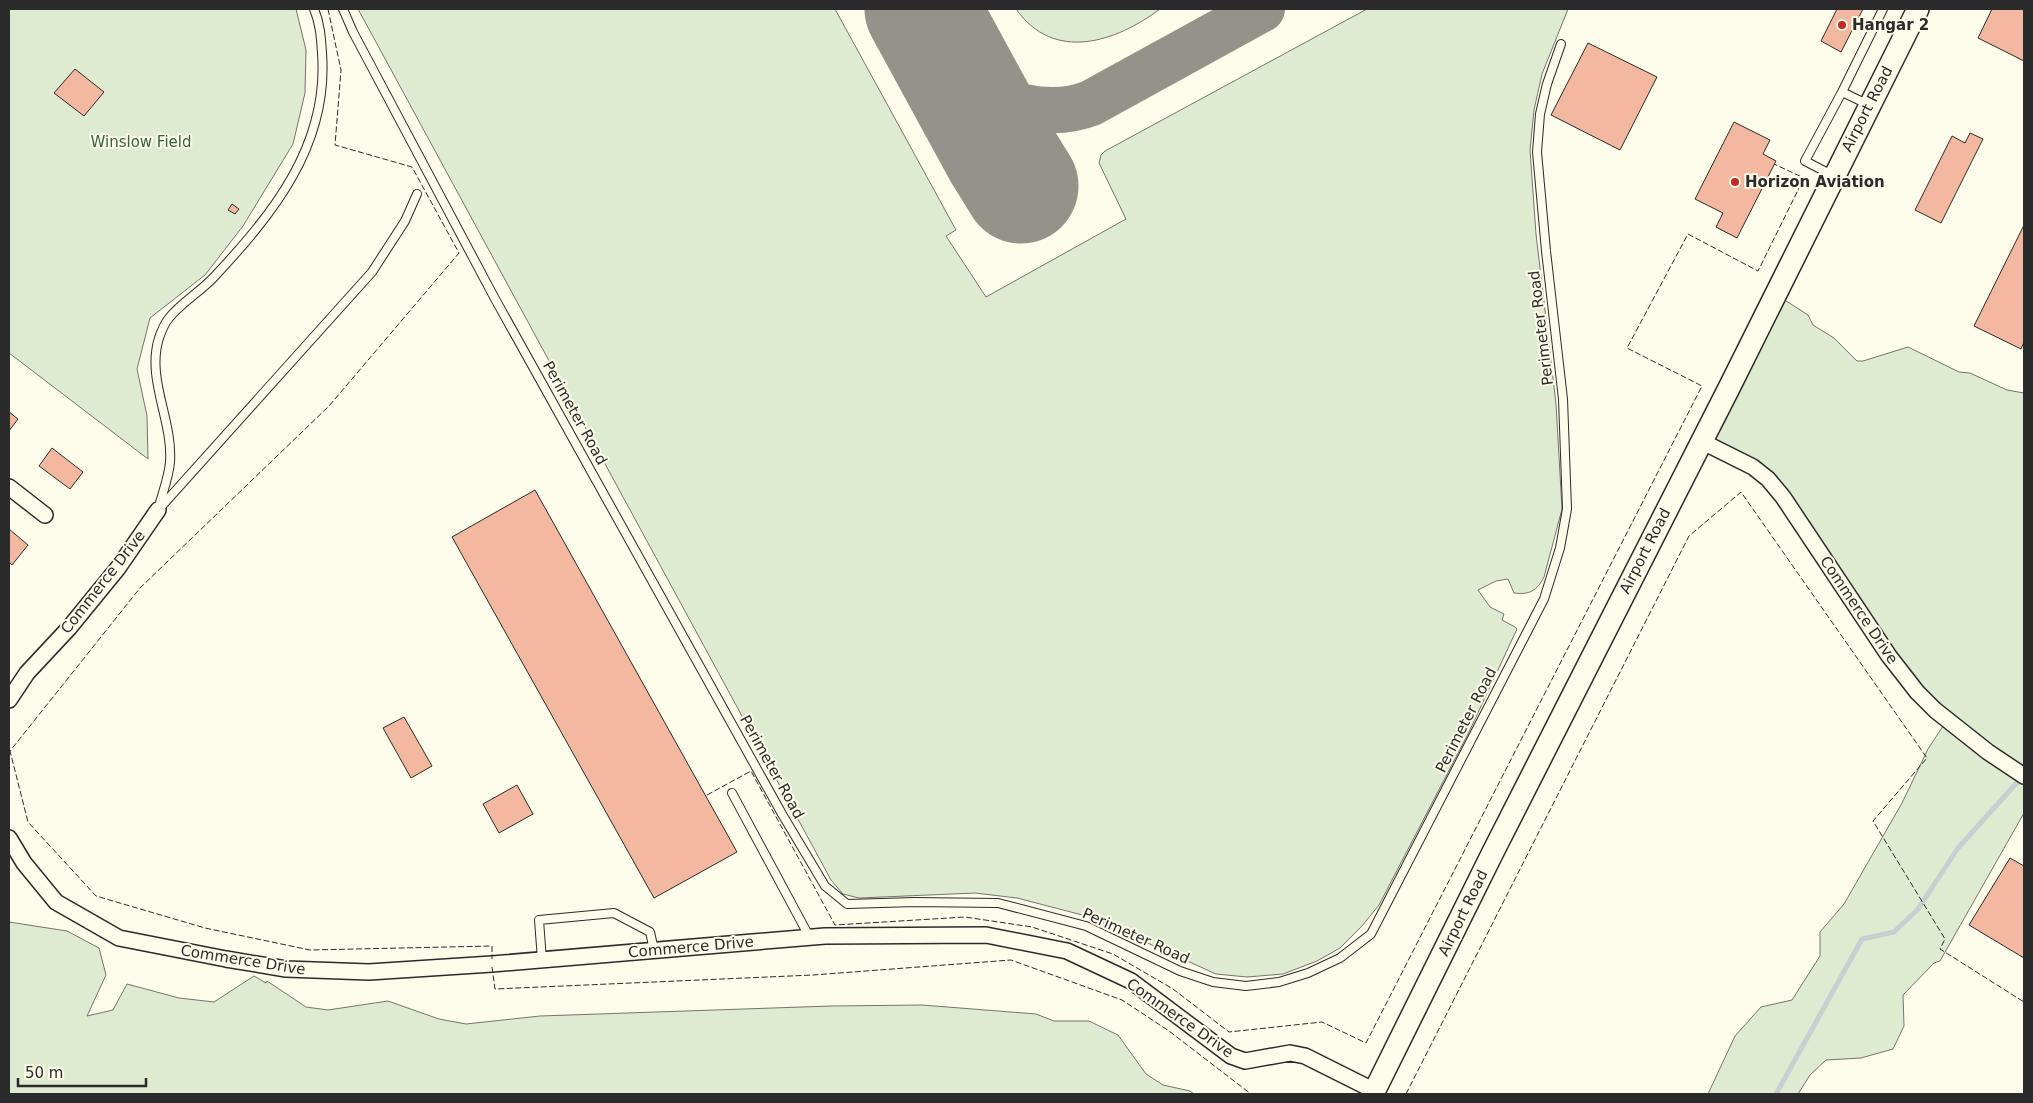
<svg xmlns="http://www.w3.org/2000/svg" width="2033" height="1103" font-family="'DejaVu Sans',sans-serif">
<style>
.green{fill:#deebd1;stroke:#74746e}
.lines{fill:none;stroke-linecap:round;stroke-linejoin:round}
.stream{stroke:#c7d0d0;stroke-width:5}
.taxiway{stroke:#94938a;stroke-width:46}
.runway{stroke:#94938a;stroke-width:115}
.building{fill:#f2b8a0;stroke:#2b2b2b}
.service-casing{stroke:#2b2b2b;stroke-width:10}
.minor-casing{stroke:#2b2b2b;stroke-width:18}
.secondary-casing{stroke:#2b2b2b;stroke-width:24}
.service{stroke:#fdfbea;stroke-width:8}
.minor{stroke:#fdfbea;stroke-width:15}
.secondary{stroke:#fdfbea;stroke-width:21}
.fence{stroke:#2b2b2b;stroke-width:1;stroke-dasharray:6 2.5;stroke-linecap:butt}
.poi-dot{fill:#c62828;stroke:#fdfbea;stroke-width:2}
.labels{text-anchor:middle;stroke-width:4;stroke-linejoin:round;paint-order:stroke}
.poi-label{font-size:15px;font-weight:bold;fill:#2b2b2b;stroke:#fdfbea;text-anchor:start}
.street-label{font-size:15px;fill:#2b2b2b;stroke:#fdfbea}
.park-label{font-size:15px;fill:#34623c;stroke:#fdfbea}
</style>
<rect width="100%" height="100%" fill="#fdfbea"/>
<path class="green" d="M 9,9 L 296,9 L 306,50 L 305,93 L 293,144 L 243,226 L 205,275 L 150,318 L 137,369 L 147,416 L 148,459 L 9,353 Z
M 358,9 L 835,9 L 956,230 L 946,236 L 986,297 L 1126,219 L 1099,163 L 1101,155 L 1105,151 L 1367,9 L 1568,9 L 1542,74 L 1534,110 L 1530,150 L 1536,234 L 1556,404 L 1562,509 L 1544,577 C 1537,591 1529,595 1514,593 L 1508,579 L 1496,581 L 1478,590 L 1490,607 L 1504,614 L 1502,620 L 1515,627 L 1517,629 L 1469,732 L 1379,905 L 1362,926 L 1340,948 L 1317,961 L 1283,974 L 1247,977 L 1216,974 L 1090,917 L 1017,898 L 975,893 L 859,898 L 843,894 L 831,880 Z
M 1016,9 L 1160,9 C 1116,42 1054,63 1016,9 Z
M 1780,297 L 1808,315 L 1813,325 L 1834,338 L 1857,361 L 1863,361 L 1908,347 L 1959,372 L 1970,373 L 2007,390 L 2024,393 L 2024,813 L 1940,961 L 1934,963 L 1903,995 L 1904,1026 L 1893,1049 L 1861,1058 L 1826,1060 L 1810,1075 L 1798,1094 L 1708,1094 L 1735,1036 L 1761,1007 L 1792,1000 L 1820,956 L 1820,932 L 1844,904 L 1902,803 L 1928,749 L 1945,723 L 1919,695 L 1772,484 L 1703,443 Z
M 9,922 L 67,931 L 99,948 L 106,975 L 87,1016 L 113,1010 L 127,984 L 179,998 L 214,1002 L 254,976 L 266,983 L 267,981 L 306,1007 L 328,1010 L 388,1001 L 439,1019 L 466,1024 L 540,1016 L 831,1006 L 922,1005 L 1036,1014 L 1054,1021 L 1089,1021 L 1118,1035 L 1146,1074 L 1163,1085 L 1190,1091 L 1194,1094 L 9,1094 Z"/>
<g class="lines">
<path class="stream" d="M 1776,1094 L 1862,939 L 1894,932 L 1918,909 L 1958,848 L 2022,777"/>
<path class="taxiway" d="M 961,81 C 999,104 1048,120 1091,103 L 1262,9"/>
<path class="runway" d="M 922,9 L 1000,152 L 1021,186"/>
</g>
<path class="building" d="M 1837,9 L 1863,9 L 1841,52 L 1821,41 Z
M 1992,9 L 2024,9 L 2024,61 L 1978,38 Z
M 1588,43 L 1657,77 L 1620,150 L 1551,115 Z
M 75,69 L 104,92 L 84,116 L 54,93 Z
M 1734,122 L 1770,140 L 1763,154 L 1776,161 L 1737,238 L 1716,227 L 1723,213 L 1695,199 Z
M 1970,133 L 1983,139 L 1941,223 L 1915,210 L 1952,136 L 1965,143 Z
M 232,204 L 239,209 L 235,214 L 228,210 Z
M 2024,225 L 2024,342 L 2021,349 L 1974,326 Z
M 9,412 L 18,419 L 9,431 Z
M 52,448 L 83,472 L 70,489 L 39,466 Z
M 535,490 L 737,852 L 654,898 L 452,537 Z
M 9,529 L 28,545 L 12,565 L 9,562 Z
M 404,717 L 432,766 L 411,778 L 383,728 Z
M 517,785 L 533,814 L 499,833 L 483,804 Z
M 2010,858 L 2024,866 L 2024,958 L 1969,925 Z"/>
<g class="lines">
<defs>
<path id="service" d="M 343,9 L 353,32 L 494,297 L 782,814 L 825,886 L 847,904 L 915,902 L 998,903 L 1086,926 L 1180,971 L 1213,982 L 1246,986 L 1279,982 L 1308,973 L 1340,958 L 1371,934 L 1544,599 L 1560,548 L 1567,509 L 1563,399 L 1546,251 L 1537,152 L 1540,114 L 1547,84 L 1561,44
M 1869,105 L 1842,92 L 1883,9
M 1834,176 L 1805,161 L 1842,92
M 160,508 L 372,272 L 405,221 L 417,194
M 158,510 C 162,494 169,477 170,462 C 173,420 146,379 159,338 C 161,332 165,323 169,318 C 181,303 200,292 214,277 C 273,214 329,145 322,53 C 321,37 320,23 314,9
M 732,793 L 810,938
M 542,960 L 539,920 L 614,913 L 650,932 L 654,950"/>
<path id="minor" d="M 1701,441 L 1753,467 L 1768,479 L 1783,497 L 1889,656 L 1917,692 L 1935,710 L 1988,752 L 2024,776
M 9,487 L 45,515
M 9,700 L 27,673 L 69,628 L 118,568 L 158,510
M 9,838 L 24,863 L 56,902 L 119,938 L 226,959 L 286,969 L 369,972 L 492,964 L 825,936 L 986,935 L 1067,951 L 1131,981 L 1231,1056 L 1245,1061 L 1290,1053 L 1305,1056 L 1375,1091"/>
<path id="secondary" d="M 1373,1094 L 1493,852 L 1730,386 L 1918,9"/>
</defs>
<use href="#service" class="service-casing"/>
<use href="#minor" class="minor-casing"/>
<use href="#secondary" class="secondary-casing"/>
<use href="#service" class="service"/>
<use href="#minor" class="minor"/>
<use href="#secondary" class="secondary"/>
<path class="fence" d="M 328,9 L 341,70 L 335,145 L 412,167 L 459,253 L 329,406 L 140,588 L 10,751 L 28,822 L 96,896 L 205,928 L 310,950 L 492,946 L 492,959
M 707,795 L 751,771 L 835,925 L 965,917 L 1032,927 L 1113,954 L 1173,989 L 1229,1032 L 1322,1022 L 1366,1043 L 1702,386 L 1627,348 L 1688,234 L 1758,271 L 1804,178 L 1774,164
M 492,967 L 495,989 L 813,975 L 1011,960 L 1122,1000 L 1169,1031 L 1251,1094
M 1406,1094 L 1689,536 L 1741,492 L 1927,758 L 1873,821 L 1945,939 L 1940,949 L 2024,1002"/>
</g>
<g class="poi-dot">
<circle cx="1842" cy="25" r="5"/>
<circle cx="1735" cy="182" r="5"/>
</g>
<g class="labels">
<g class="poi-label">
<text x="1852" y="30">Hangar 2</text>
<text x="1745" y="187">Horizon Aviation</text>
</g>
<g class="street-label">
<text transform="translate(1867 109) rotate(-63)" y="5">Airport Road</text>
<text transform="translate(1541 328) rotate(-97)" y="5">Perimeter Road</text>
<text transform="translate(575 413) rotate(61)" y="5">Perimeter Road</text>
<text transform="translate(1645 551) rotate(-63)" y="5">Airport Road</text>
<text transform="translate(103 582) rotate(-52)" y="5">Commerce Drive</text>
<text transform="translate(1859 610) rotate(56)" y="5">Commerce Drive</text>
<text transform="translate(1466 720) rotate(-63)" y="5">Perimeter Road</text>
<text transform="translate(772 767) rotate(61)" y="5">Perimeter Road</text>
<text transform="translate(1463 913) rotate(-64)" y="5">Airport Road</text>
<text transform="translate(1136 936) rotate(24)" y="5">Perimeter Road</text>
<text transform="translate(691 947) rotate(-5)" y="5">Commerce Drive</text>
<text transform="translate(243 960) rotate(9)" y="5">Commerce Drive</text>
<text transform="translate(1180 1018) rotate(35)" y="5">Commerce Drive</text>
</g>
<g class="park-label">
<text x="141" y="147">Winslow Field</text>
</g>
</g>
<rect width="2033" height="1103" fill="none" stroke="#2b2b2b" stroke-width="20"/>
<path d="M18 1078v8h128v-8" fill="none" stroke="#2b2b2b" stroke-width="2.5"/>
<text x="25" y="1078" font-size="15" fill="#2b2b2b" stroke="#fdfbea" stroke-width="4" paint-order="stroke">50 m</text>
</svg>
